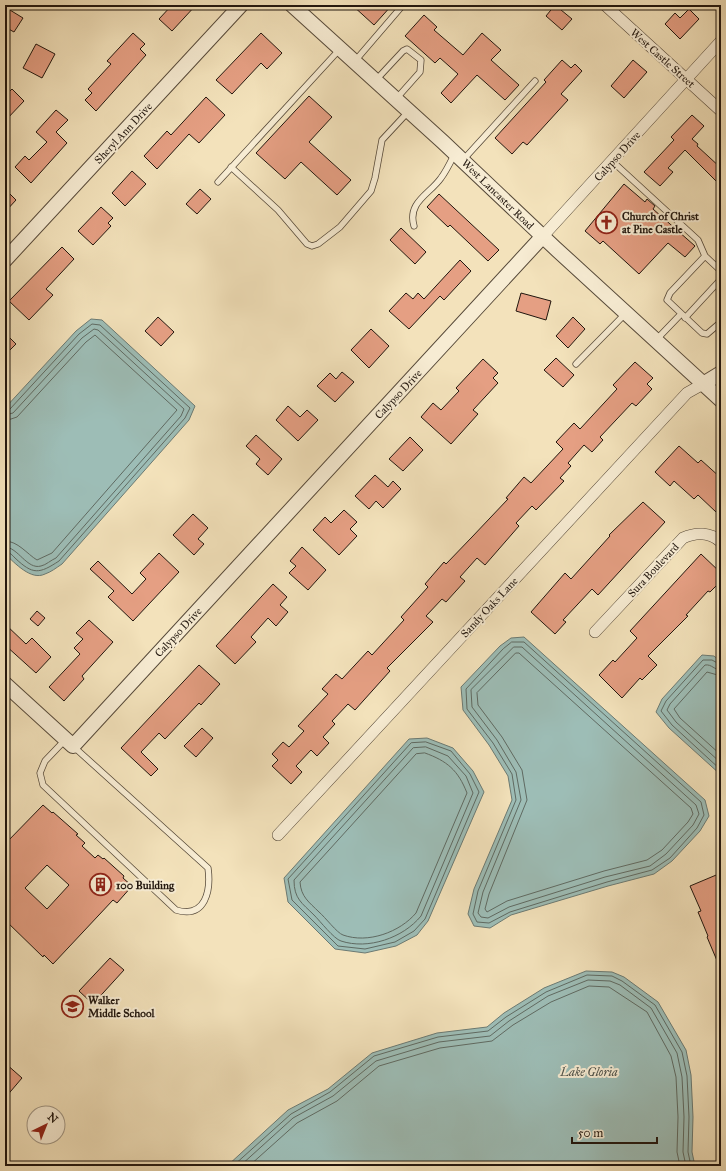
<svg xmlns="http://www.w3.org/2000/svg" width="726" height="1171" font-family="'IM FELL Great Primer',serif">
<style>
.water{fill:#9dbdb6;stroke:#6b7a73}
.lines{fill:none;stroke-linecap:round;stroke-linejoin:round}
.shore{stroke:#5f6a62;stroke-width:1}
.building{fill:#e59f83;stroke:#21160e;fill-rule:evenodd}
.service-casing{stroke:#564939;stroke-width:7}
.minor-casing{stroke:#564939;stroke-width:12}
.tertiary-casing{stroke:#564939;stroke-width:16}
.service{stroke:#f7ecd3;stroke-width:5.5}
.minor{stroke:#f7ecd3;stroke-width:11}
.tertiary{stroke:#f7ecd3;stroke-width:14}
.labels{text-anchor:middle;stroke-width:4;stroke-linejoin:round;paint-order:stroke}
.street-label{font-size:11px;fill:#21160e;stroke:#f7ecd3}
.poi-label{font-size:11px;font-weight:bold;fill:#21160e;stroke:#f7ecd3;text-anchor:start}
.water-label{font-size:12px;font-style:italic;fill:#4c5049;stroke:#f7ecd3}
</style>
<rect width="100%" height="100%" fill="#f3e2bb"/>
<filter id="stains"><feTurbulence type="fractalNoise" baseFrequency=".005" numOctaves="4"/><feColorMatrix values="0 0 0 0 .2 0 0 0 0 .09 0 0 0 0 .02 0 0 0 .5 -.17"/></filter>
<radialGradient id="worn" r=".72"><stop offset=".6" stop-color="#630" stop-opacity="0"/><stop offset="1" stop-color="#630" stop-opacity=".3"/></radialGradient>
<path class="water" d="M 91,319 L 102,320 L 195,406 L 189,420 L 62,564 C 56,568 51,572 45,574 C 31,581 15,563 5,554 L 5,408 L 76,331 Z
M 524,637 L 705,800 L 709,816 L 700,831 L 672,861 L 654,874 L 608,886 L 511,915 L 490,928 L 474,926 L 468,914 L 474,889 L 512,800 L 508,776 L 489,745 L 463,710 L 461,687 L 500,646 L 511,638 Z
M 702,655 L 714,656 L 721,662 L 721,775 L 669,728 L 656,712 L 662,699 Z
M 427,738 L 453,748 L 473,771 L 484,792 L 428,921 L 417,935 L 396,946 L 365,953 L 335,949 L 288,902 L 284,878 L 409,739 Z
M 586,971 L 612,972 L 624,977 L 658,1002 L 686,1050 L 691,1075 L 693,1117 L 692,1152 L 695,1166 L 227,1166 L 288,1110 L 328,1089 L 372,1053 L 437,1033 L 487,1027 L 504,1013 L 544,988 Z"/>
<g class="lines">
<path class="shore" d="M 5,410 L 10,409 L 79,334 L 92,324 L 100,325 L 190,408 L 185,418 L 59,561 C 39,574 33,575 15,558 C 12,555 10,552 5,552
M 5,415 L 13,413 L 82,338 L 94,329 L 98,330 L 184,409 L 181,416 L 56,558 C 51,560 46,565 41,566 C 27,570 18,547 5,547
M 5,421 L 17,417 L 86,342 L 95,335 L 177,410 L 52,553 L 37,560 C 27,554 18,541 5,541
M 512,642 L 524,642 L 701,802 L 704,815 L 697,828 L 670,858 L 652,870 L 607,882 L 510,912 L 489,923 L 477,922 L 473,914 L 478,891 L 516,800 L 512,774 L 493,743 L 467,709 L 466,689 L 503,649 Z
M 514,647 L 522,647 L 696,805 L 699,814 L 693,825 L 666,854 L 650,866 L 605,877 L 509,907 L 488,918 L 481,917 L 478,913 L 483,892 L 521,800 L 516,772 L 497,740 L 472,707 L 471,690 Z
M 516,653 L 519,653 L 691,808 L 693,814 L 688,822 L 662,850 L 647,860 L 604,871 L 507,901 L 487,912 L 485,909 L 489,894 L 527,800 L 522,770 L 502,737 L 478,705 L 477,693 Z
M 721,665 L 712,660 L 703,660 L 666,701 L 661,711 L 672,725 L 721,770
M 721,670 C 714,670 712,664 705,665 L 670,704 L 667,710 L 676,722 L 721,763
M 721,676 L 707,672 L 674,709 L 680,718 L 721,755
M 426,742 L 451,751 L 470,774 L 479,792 L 425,919 L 414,931 L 395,942 L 365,949 L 338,946 L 292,900 L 288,879 L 411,743 Z
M 426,747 L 448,756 L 466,776 L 473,793 L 421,916 C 403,938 368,950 341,941 C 334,939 320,921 314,915 C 302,903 294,899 294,880 L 413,748 Z
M 425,753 C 447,761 458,770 467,793 L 416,913 C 400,932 368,944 343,935 C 337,933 325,917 319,912 C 309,902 301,897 300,882 L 416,754 Z
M 233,1166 L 291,1114 L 330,1092 L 374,1056 L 438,1037 L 488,1031 L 506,1017 L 546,992 L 587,975 L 612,976 L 622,981 L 655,1005 L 682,1052 L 687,1076 L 689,1117 L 688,1152 L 691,1166
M 240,1166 L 293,1118 L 333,1096 L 376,1061 L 439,1042 L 490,1036 L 509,1021 L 548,996 L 588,980 L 610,981 L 620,985 L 651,1008 L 677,1053 L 682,1077 L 684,1117 L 683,1152 L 686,1166
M 249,1166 L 297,1123 L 337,1101 L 379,1066 L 440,1048 L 492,1041 L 513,1025 L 551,1002 L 589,986 L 609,987 L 647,1012 L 671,1056 L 676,1077 L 678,1117 L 677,1152 L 680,1166"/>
</g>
<path class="building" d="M 172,5 L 196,5 L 172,31 L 159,19 Z
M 352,5 L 392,5 L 374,25 Z
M 555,5 L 572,19 L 562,30 L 546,16 Z
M 5,7 L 23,18 L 14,32 L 5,27 Z
M 689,9 L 699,19 L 680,39 L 665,24 L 675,13 L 680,18 Z
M 424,15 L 437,27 L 434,30 L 463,55 L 482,33 L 501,50 L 491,60 L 519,85 L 505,100 L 477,75 L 451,103 L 441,93 L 458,74 L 440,58 L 435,63 L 405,36 Z
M 133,33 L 145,44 L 140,49 L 146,55 L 96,111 L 85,100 L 92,93 L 88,89 L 111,64 L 107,61 Z
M 261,33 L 282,53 L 267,69 L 261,63 L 232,94 L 216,80 Z
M 36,44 L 55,54 L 42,78 L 23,68 Z
M 562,60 L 571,68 L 575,64 L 582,71 L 561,94 L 568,100 L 527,145 L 523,142 L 512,154 L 495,138 L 546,82 L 544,80 Z
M 633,60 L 647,72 L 624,98 L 611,86 Z
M 12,89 L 24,101 L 5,121 L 5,96 Z
M 309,96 L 332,117 L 309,142 L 351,180 L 337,195 L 301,162 L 285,179 L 256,153 Z
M 206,97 L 225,115 L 199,143 L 189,134 L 157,169 L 144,156 L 167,131 L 171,135 Z
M 56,110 L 68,120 L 56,132 L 67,143 L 31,183 L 15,167 L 25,156 L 29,160 L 47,142 L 36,132 Z
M 692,115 L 704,126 L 692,139 L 698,144 L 697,146 L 721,168 L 721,186 L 685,150 L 668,168 L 673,172 L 660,186 L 644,172 L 674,140 L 671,137 Z
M 132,171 L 146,184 L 125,206 L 112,193 Z
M 624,184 L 645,202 L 647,199 L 655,206 L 653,209 L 695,246 L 685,257 L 668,243 L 639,274 L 603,241 L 600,244 L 585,231 Z
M 5,189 L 16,200 L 5,212 Z
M 200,189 L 211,199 L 197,214 L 186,204 Z
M 439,194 L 499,250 L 488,261 L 450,225 L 448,227 L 427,207 Z
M 101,207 L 113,218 L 108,223 L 111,226 L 93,245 L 78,231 Z
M 401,228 L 426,252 L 415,264 L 390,240 Z
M 62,247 L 74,259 L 46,289 L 53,295 L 29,320 L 9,301 Z
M 460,260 L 471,271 L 444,300 L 440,296 L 409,329 L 389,311 L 406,293 L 413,299 L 418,293 L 424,299 Z
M 521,293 L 551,301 L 546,320 L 516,311 Z
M 158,317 L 174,332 L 161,346 L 145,331 Z
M 573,317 L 585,329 L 568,348 L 556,336 Z
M 371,329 L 389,346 L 369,368 L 351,350 Z
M 5,333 L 16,344 L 5,355 Z
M 556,358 L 574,375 L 563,387 L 544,370 Z
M 483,359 L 498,373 L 493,378 L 498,383 L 473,410 L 478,414 L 451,444 L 421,417 L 433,403 L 441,410 L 459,391 L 456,388 Z
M 635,362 L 653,378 L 647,384 L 652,389 L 636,406 L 632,403 L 600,437 L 603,440 L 592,452 L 584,445 L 568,463 L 571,466 L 560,478 L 564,481 L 536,510 L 532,506 L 516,523 L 519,526 L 485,565 L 477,558 L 460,577 L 465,581 L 446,602 L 442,599 L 426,616 L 433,622 L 387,668 L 390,671 L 355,710 L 348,704 L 332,721 L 335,724 L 323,737 L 329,743 L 317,756 L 311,750 L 296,766 L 302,772 L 291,784 L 272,766 L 278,760 L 272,754 L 283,742 L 289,747 L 304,731 L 298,726 L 328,694 L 322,689 L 336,674 L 342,679 L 368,651 L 372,655 L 404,620 L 401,617 L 428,587 L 425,584 L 444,562 L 446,564 L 472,537 L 508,499 L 506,498 L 524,477 L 531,483 L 563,449 L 556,442 L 574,423 L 580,429 L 617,389 L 613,385 Z
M 342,372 L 354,382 L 335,402 L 317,386 L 330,373 L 336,379 Z
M 288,406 L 300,417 L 307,410 L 318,420 L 298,441 L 276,420 Z
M 256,435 L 282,459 L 268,475 L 256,464 L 260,459 L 246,446 Z
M 410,437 L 423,450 L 403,471 L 389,459 Z
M 679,446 L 698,463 L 701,460 L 721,478 L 721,507 L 716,512 L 698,495 L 694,499 L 674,481 L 670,486 L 655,472 Z
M 375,475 L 388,487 L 393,481 L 401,489 L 383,508 L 376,501 L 369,509 L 355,496 Z
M 643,502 L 665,522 L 598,595 L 592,589 L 563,620 L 566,622 L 555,634 L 531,612 L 565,573 L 571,579 L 610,536 L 609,535 Z
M 344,510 L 357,522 L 350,529 L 357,536 L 339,555 L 313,530 L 325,517 L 331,523 Z
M 193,514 L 208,528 L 198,539 L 204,544 L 194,555 L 173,535 Z
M 302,547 L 326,570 L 308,590 L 289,573 L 296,566 L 290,561 Z
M 159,553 L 179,572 L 133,621 L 108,597 L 114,591 L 90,569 L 98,561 L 132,594 L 146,579 L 140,573 Z
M 701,554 L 721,573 L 721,581 L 710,592 L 708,591 L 686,615 L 688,616 L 648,656 L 657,665 L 642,680 L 640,678 L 622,698 L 599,675 L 613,660 L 615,662 L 637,638 L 630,631 Z
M 273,584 L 287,597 L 280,605 L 288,612 L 276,626 L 268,618 L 251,637 L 256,642 L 235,664 L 216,646 Z
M 37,611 L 45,618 L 38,626 L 30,619 Z
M 89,620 L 113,642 L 82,676 L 84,679 L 64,701 L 49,687 L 80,654 L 74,648 L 83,639 L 76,633 Z
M 5,624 L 26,644 L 32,638 L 51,657 L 36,673 L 5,645 Z
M 199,665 L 220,684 L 201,705 L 199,703 L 165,739 L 159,733 L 141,752 L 158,769 L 151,776 L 121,748 Z
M 202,728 L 213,738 L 196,757 L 184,746 Z
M 43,805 L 52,813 L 53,812 L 78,834 L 76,835 L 85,843 L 82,846 L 95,858 L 98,855 L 103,859 L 104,858 L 124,876 L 123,878 L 132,886 L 117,903 L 113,900 L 53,964 L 44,955 L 43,957 L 5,920 L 5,844 ZM 47,865 L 69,885 L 47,909 L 25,888 Z
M 721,873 L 721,970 L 707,937 L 708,936 L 698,912 L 701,911 L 690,886 Z
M 110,958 L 124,970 L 93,1004 L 79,991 Z
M 5,1063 L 22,1078 L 5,1098 Z"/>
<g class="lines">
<defs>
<path id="service" d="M 355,61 L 403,5
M 376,80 L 403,51 L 407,49 L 421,60 L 420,72 L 396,99
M 463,160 L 535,81
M 612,161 L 698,240 L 705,256 L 721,271
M 231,167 L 278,210 L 307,244 L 312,246 L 318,244 L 340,227 L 371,191 L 375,178 L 382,140 L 408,112
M 218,182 L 340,49
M 414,226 C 407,202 430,194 441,178 C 447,170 451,161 455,153
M 705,256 L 670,293 L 667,300 L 702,333 L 707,334 L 721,322
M 685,318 L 721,279
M 656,340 L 681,314
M 576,364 L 626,313
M 66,739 L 45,761 L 40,773 L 43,785 L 176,910 C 206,919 211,890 208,868 L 74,747"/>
<path id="minor" d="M 605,5 L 721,111
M 543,236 L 721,41
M 595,632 L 683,538 C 696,532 710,532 721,542
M 278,835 L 687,393 L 703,384"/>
<path id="tertiary" d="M 292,5 L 443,142 L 555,248 L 721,400
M 5,260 L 241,5
M 703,384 L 721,373
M 5,684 L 73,746 L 543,236"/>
</defs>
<use href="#service" class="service-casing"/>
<use href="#minor" class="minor-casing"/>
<use href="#tertiary" class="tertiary-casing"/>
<use href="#service" class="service"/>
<use href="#minor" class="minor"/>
<use href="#tertiary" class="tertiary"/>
</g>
<defs>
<symbol id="church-ring" viewBox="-11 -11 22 22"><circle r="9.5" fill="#f7ecd3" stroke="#8f2418" stroke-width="1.5"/><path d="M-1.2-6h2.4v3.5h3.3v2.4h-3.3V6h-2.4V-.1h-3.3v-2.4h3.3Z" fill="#8f2418"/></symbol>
<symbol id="building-ring" viewBox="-11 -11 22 22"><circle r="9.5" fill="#f7ecd3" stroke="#8f2418" stroke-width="1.5"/><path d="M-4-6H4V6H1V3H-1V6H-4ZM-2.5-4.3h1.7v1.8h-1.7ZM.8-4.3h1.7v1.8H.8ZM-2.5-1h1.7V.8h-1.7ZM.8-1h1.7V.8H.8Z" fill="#8f2418"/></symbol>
<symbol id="school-ring" viewBox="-11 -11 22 22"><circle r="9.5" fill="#f7ecd3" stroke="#8f2418" stroke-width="1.5"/><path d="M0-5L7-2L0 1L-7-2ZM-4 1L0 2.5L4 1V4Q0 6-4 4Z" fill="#8f2418"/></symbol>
</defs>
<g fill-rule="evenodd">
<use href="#church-ring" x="594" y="210" width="25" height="25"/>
<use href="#building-ring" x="88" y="872" width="25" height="25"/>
<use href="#school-ring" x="60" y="994" width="25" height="25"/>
</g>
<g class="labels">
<g class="street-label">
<text transform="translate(663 58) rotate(42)" y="4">West Castle Street</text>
<text transform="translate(123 133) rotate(-47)" y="4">Sheryl Ann Drive</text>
<text transform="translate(617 156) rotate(-48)" y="4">Calypso Drive</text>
<text transform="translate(498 194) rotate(44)" y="4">West Lancaster Road</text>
<text transform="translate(398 394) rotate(-47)" y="4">Calypso Drive</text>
<text transform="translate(653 570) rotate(-47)" y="4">Sura Boulevard</text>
<text transform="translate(489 607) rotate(-47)" y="4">Sandy Oaks Lane</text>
<text transform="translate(178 632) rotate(-47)" y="4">Calypso Drive</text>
</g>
<g class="poi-label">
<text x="622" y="220">Church of Christ<tspan x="622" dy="13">at Pine Castle</tspan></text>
<text x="116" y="889">100 Building</text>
<text x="88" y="1004">Walker<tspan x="88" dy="13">Middle School</tspan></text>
</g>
<g class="water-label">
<text x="589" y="1076">Lake Gloria</text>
</g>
</g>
<rect width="726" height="1171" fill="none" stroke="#f3e2bb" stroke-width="20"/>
<rect x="6" y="6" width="714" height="1159" fill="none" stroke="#21160e" stroke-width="2"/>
<rect x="10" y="10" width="706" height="1151" fill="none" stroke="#21160e"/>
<g transform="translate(46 1125) rotate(43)"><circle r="19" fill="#f7ecd3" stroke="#a19684"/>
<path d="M0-3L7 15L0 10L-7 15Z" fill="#8f2418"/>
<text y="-6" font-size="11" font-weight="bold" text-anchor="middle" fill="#21160e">N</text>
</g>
<path d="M572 1137v6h85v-6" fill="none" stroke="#21160e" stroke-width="2"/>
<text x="578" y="1137" font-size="12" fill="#21160e" stroke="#f7ecd3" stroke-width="3" paint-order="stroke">50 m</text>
<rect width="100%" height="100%" filter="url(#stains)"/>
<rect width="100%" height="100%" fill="url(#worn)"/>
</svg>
